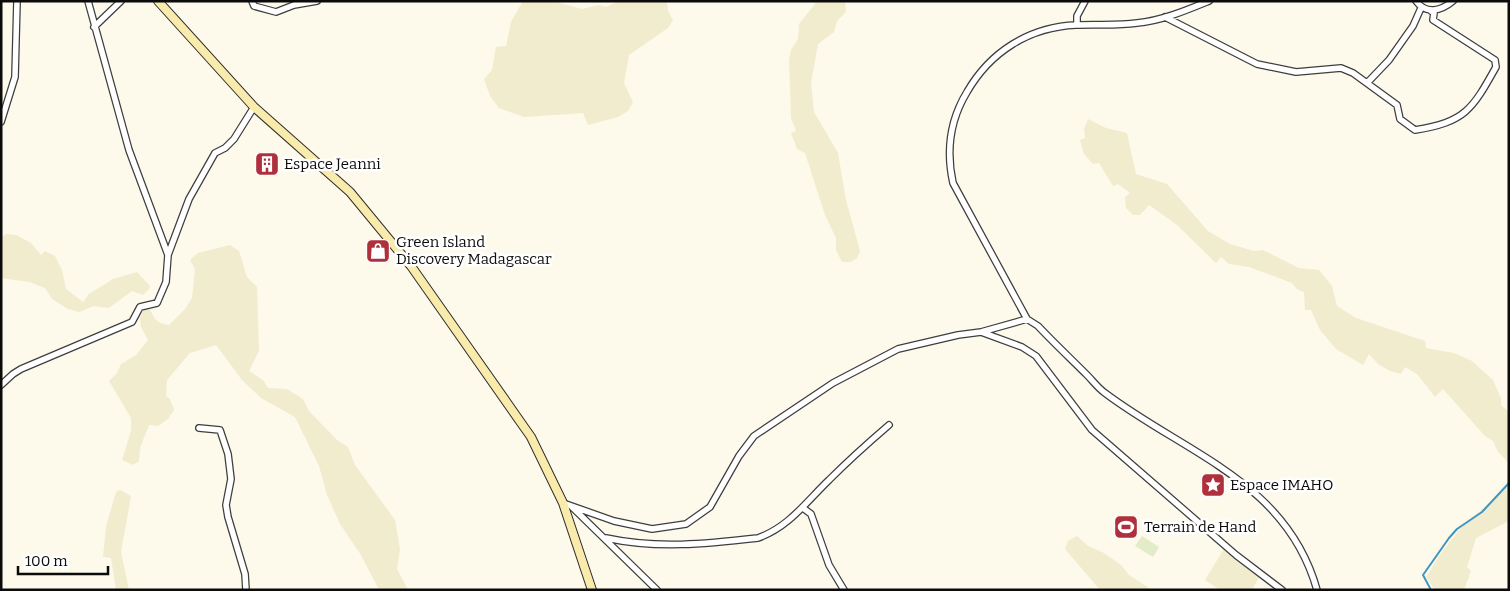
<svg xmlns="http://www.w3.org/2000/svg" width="1510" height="591" font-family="Bitter,serif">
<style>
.farmland{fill:#f1eccd}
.pitch{fill:#e2ecc9}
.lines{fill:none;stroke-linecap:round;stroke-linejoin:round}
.stream{stroke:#4195c1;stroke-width:2}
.minor-casing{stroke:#3e3e3e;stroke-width:8}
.secondary-casing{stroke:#2d2d2d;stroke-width:10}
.minor{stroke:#fff;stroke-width:5.5}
.secondary{stroke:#f8ebab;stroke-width:8}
.labels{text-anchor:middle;stroke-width:5;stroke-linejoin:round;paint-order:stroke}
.poi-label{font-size:15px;fill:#0b0b0b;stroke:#fff;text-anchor:start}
</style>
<rect width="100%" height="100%" fill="#fdf9eb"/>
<path class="farmland" d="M 523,1 L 552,1 L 582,9 L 599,5 L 606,7 L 619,1 L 667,1 L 668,11 L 673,20 L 668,28 L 629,55 L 624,83 L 633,102 L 628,111 L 618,117 L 588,125 L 583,113 L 524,117 L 499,108 L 490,96 L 484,79 L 492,70 L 496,47 L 506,46 L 511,22 Z
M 814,1 L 845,1 L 846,12 L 837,21 L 834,32 L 818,44 L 811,83 L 814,112 L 838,153 L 846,200 L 860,251 L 857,258 L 851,262 L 842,262 L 836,250 L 836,238 L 825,215 L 805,153 L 797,149 L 791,133 L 796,131 L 791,118 L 789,60 L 791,50 L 798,39 L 799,24 L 815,4 Z
M 1088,119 L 1106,128 L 1127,133 L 1136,174 L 1167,184 L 1208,231 L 1230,244 L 1254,251 L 1263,250 L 1299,268 L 1319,270 L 1332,286 L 1337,306 L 1356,318 L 1425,341 L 1426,348 L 1454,353 L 1472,361 L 1493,380 L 1501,398 L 1501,405 L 1509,412 L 1509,463 L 1498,452 L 1493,441 L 1485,436 L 1443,389 L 1435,397 L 1417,374 L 1405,367 L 1401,374 L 1390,371 L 1378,364 L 1369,354 L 1363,365 L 1336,349 L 1320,330 L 1311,310 L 1305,310 L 1304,292 L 1297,289 L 1292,283 L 1249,267 L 1229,264 L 1221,257 L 1216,263 L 1177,225 L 1149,205 L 1140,215 L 1133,215 L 1126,208 L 1125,197 L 1130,193 L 1118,184 L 1113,186 L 1099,163 L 1093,164 L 1084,154 L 1080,140 L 1085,138 L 1084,129 Z
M 7,234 L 16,235 L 31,243 L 41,255 L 45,251 L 55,256 L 62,270 L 66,289 L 83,302 L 89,294 L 113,279 L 137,272 L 150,286 L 149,289 L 143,295 L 132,291 L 109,308 L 94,306 L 79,312 L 68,309 L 52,299 L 45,288 L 29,282 L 1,278 L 1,237 Z
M 230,245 L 239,251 L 247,277 L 257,287 L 259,351 L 249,371 L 263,380 L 268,388 L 287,389 L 303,399 L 309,411 L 337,440 L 348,447 L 355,465 L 395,520 L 400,549 L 397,569 L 408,590 L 379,590 L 361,555 L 340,524 L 327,495 L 319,466 L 295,417 L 261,398 L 242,380 L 216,345 L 190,353 L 167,380 L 166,396 L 170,399 L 174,410 L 168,419 L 158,426 L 149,425 L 140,448 L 139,461 L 133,465 L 122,460 L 131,431 L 131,418 L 109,381 L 117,373 L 121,364 L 136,355 L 148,340 L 141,327 L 140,318 L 145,306 L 149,308 L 155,319 L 160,323 L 169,325 L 185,309 L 192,298 L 195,269 L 190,260 L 198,253 Z
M 1509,485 L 1509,521 L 1476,538 L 1467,567 L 1471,571 L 1464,590 L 1435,590 L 1426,577 L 1441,553 L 1461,528 Z
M 120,490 L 131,496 L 121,552 L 129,590 L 116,590 L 111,558 L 103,557 L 106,526 L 116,492 Z
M 1077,536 L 1088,546 L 1104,553 L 1121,565 L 1129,575 L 1152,590 L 1100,590 L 1065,549 L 1068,541 Z
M 1224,549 L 1259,577 L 1252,590 L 1220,590 L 1205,580 Z"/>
<path class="pitch" d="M 1142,536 L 1159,547 L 1153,557 L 1135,546 Z"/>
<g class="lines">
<path class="stream" d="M 1431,590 L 1423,575 L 1449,538 L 1457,529 L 1482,512 L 1509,483"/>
<defs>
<path id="minor" d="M 252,1 L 254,6 L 276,12 L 294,5 L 317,1
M 1416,1 C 1426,15 1441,11 1453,1
M 1165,17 L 1257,64 L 1296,72 L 1341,68 L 1353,73 L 1397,105 L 1400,119 L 1415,130 C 1465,122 1472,110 1496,67 L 1495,60 L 1433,20 L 1434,13 L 1431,11
M 1077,25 L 1077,16 L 1085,1
M 94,27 L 121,1
M 1368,82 L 1389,60 L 1413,26 L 1421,8
M 1,122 L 15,77 L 17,1
M 168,255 L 189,199 L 215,153 L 225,148 L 234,139 L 254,107
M 1027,319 L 1038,326 C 1054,343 1070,358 1087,375 C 1093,381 1098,388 1105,393 C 1186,454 1287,482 1317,590
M 981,332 L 1022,347 L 1036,356 L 1092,430 L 1236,555 L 1282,590
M 1,385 L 13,374 L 21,369 L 132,322 L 140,307 L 157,303 L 166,282 L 168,255 L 129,150 L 88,1
M 199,428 L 220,430 L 228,454 L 231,479 L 226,505 L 228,517 L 245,574 L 246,590
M 563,503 L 614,521 L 652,529 L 686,524 L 710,507 L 739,456 L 754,436 L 833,383 L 898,349 L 958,335 L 981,332 L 1027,319 L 953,183 C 946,151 950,120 967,92 C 990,52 1029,27 1076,25 C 1096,24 1116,26 1137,23 C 1161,21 1187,10 1209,1
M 572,507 L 657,590
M 803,508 L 811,514 L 829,565 L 844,590
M 606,538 C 657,549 706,544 758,538 C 789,527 806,502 829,480 C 848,461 868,443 889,425"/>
<path id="secondary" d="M 158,1 L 254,107 L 350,192 L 411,266 L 531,437 L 563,503 L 592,590"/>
</defs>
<use href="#minor" class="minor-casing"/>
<use href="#secondary" class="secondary-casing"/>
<use href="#minor" class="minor"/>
<use href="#secondary" class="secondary"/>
</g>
<defs>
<symbol id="building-square" viewBox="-11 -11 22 22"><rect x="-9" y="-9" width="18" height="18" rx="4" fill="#af303d" stroke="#fff"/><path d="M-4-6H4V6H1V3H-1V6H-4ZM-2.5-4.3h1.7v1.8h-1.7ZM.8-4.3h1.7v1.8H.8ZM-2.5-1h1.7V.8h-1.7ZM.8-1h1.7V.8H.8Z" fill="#fff"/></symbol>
<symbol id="shop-square" viewBox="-11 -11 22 22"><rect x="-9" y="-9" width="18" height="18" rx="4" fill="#af303d" stroke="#fff"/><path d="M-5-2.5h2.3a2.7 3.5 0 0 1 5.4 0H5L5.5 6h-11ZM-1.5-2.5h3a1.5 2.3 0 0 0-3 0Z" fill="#fff"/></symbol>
<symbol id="sight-square" viewBox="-11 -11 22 22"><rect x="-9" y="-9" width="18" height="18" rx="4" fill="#af303d" stroke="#fff"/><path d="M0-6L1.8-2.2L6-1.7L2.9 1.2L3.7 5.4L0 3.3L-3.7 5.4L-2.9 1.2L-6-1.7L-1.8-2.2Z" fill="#fff"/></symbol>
<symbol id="stadium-square" viewBox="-11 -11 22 22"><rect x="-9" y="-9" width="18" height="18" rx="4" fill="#af303d" stroke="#fff"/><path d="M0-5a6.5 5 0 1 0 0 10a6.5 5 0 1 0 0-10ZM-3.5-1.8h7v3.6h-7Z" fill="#fff"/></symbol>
</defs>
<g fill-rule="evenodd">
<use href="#building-square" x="253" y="150" width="28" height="28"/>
<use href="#shop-square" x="364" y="237" width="28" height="28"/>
<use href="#sight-square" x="1199" y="471" width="28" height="28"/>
<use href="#stadium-square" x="1112" y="513" width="28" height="28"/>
</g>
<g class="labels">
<g class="poi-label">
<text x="284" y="169">Espace Jeanni</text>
<text x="396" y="247">Green Island<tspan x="396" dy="17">Discovery Madagascar</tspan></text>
<text x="1230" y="490">Espace IMAHO</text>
<text x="1144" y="532">Terrain de Hand</text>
</g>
</g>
<rect width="1510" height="591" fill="none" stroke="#0b0b0b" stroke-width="5"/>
<path d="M18 566v8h90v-8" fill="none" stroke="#0b0b0b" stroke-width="2.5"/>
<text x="25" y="566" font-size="15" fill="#0b0b0b" stroke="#ffffff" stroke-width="4" paint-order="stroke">100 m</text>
</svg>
